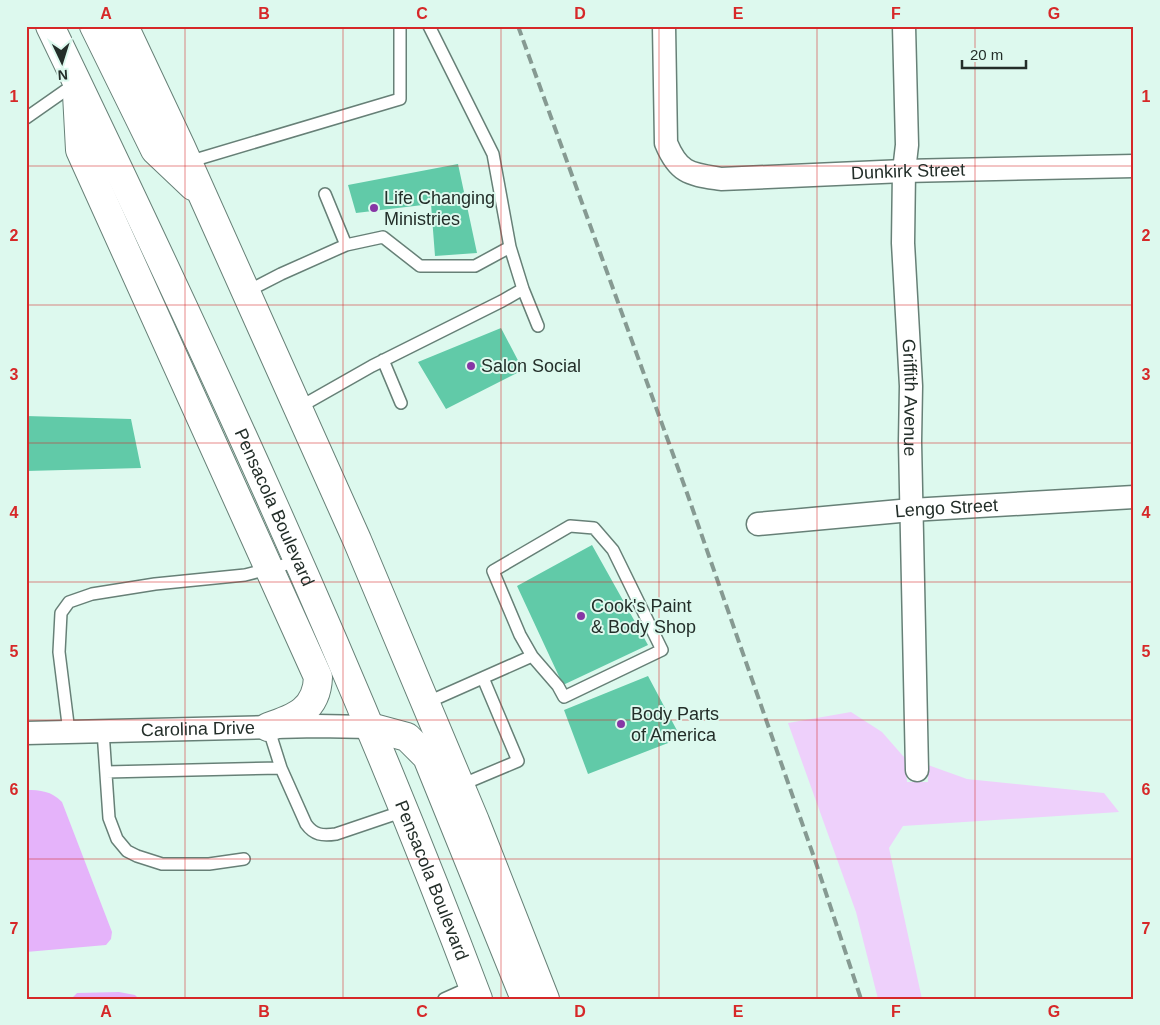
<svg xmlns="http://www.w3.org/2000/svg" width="1160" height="1025" font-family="Arial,sans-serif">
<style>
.green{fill:#eed0fb}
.water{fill:#e5b3fa}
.building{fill:#61caa8}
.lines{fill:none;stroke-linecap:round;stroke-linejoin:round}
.lane-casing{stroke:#678077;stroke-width:14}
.street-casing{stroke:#678077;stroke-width:25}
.highway-casing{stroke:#678077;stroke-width:30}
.lane{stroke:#fff;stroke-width:11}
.street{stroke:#fff;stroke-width:22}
.highway{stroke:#fff;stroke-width:28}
.rail{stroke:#869a92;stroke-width:4;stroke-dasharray:10 5;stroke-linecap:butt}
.grid{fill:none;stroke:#d62828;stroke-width:1;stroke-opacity:0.55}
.poi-dot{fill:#8736a5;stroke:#ddf9ee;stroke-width:2}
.labels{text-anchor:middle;stroke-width:4;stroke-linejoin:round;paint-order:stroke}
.street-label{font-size:18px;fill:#232e29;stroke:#ddf9ee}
.poi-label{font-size:18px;fill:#232e29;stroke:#ddf9ee;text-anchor:start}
.neatline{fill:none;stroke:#d62828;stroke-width:2}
.grid-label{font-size:16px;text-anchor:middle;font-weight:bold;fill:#d62828}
</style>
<rect width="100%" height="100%" fill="#ddf9ee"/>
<path class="green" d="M 851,712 L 882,732 L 903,756 L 906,758 L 907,782 L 928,782 L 928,765 L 967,779 L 1104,793 L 1119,812 L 903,826 L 889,848 L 922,999 L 878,999 L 856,912 L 788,723 Z"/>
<path class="water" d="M 26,790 C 41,790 51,791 62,802 L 112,932 L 111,939 L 106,945 L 26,952 Z
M 119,992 L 135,995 L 139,999 L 71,999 L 77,993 Z"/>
<path class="building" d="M 458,164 L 477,253 L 435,256 L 431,204 L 356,213 L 348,185 Z
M 501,328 L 523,370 L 446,409 L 418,362 Z
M 26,416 L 131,419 L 141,468 L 26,471 Z
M 592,545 L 648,645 L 563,685 L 517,586 Z
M 648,676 L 681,738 L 588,774 L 564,710 Z"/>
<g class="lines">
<defs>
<path id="lane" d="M 26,118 L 76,83
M 188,162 L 400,99 L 400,26
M 325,194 L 346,245
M 510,247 L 523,289
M 246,292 L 281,274 L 346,245 L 383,237 L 420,266 L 475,266 L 510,247 L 493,154 L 429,26
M 383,360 L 401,403
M 298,408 L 372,366 L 502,301 L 523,289 L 538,326
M 426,703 L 532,656 L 558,686 L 564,697 L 662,650 L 613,550 L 594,528 L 570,526 L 493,571 L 520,635 L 532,656
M 268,727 L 281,768 L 306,824 C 314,835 322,836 336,834 L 404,811
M 103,731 L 109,818 L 117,839 L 127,851 L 137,856 L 162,864 L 209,864 L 244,859
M 69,732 L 59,652 L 61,613 L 69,602 L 92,594 L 155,584 L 245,575 L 299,561
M 106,772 L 281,768
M 461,785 L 518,761 L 483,678
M 444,999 L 473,986"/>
<g id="street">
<path id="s1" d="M 664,26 L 666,143 C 679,174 690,174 721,179 L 904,171 L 1134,166"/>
<path id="s2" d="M 904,26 L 907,145 L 904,171 L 903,243 L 911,386 L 910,442 L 917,770"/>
<path id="s3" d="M 758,524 L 911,510 L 1134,497"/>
<path id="s4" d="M 26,733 L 317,726 L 370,727"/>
</g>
<g id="highway">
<path id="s5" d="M 50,26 C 204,346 353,667 478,999"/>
<path d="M 94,26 L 155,150 L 193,186"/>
<path d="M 124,26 L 181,147 L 357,540 L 475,821 L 545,999"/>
<path d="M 77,94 L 80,150 L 318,677 C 317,710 295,718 268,727"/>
<path d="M 370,727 L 407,737 L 427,757 L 523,994 L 525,997"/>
</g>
</defs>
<use href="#lane" class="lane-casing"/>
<use href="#street" class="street-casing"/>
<use href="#highway" class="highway-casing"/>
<use href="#lane" class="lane"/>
<use href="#street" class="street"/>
<use href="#highway" class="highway"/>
<path class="rail" d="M 518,26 L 687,493 L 816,863 L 861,999"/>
</g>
<path class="grid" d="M 185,26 L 185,999M 343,26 L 343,999M 501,26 L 501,999M 659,26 L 659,999M 817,26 L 817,999M 975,26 L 975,999M 26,166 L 1134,166M 26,305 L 1134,305M 26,443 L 1134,443M 26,582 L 1134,582M 26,720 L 1134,720M 26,859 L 1134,859"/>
<g class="poi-dot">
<circle cx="374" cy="208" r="5"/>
<circle cx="471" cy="366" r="5"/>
<circle cx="581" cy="616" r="5"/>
<circle cx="621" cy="724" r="5"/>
</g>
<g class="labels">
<g class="street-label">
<text dy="6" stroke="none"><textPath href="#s1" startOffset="375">Dunkirk Street</textPath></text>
<text dy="6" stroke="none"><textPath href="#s2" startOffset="372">Griffith Avenue</textPath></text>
<text dy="6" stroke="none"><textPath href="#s5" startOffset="531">Pensacola Boulevard</textPath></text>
<text dy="6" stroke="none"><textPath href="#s3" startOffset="189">Lengo Street</textPath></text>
<text dy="6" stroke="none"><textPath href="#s4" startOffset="172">Carolina Drive</textPath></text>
<text dy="6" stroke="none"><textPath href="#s5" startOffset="936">Pensacola Boulevard</textPath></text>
</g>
<g class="poi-label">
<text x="384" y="204">Life Changing<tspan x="384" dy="21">Ministries</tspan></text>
<text x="481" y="372">Salon Social</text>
<text x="591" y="612">Cook's Paint<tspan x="591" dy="21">&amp; Body Shop</tspan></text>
<text x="631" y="720">Body Parts<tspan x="631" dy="21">of America</tspan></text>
</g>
</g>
<rect width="1160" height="1025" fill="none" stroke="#ddf9ee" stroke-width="55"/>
<g transform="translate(62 62) rotate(176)" stroke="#ddf9ee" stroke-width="4" paint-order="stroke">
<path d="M0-4L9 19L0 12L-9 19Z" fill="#232e29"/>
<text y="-8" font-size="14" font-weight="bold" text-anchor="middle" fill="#232e29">N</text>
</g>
<path d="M962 60v8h64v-8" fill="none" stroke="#232e29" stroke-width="2.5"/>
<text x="970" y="60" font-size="15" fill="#232e29" stroke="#ddf9ee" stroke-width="4" paint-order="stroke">20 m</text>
<rect x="28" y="28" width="1104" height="970" class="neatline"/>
<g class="grid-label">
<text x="106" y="19">A</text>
<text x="264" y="19">B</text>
<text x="422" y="19">C</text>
<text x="580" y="19">D</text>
<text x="738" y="19">E</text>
<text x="896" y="19">F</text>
<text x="1054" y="19">G</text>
<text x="14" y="102">1</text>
<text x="1146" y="102">1</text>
<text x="14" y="241">2</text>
<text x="1146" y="241">2</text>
<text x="14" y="380">3</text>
<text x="1146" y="380">3</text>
<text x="14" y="518">4</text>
<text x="1146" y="518">4</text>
<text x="14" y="657">5</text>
<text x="1146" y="657">5</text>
<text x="14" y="795">6</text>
<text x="1146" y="795">6</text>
<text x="14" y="934">7</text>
<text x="1146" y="934">7</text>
<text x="106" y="1017">A</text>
<text x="264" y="1017">B</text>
<text x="422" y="1017">C</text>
<text x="580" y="1017">D</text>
<text x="738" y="1017">E</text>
<text x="896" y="1017">F</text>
<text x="1054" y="1017">G</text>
</g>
</svg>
